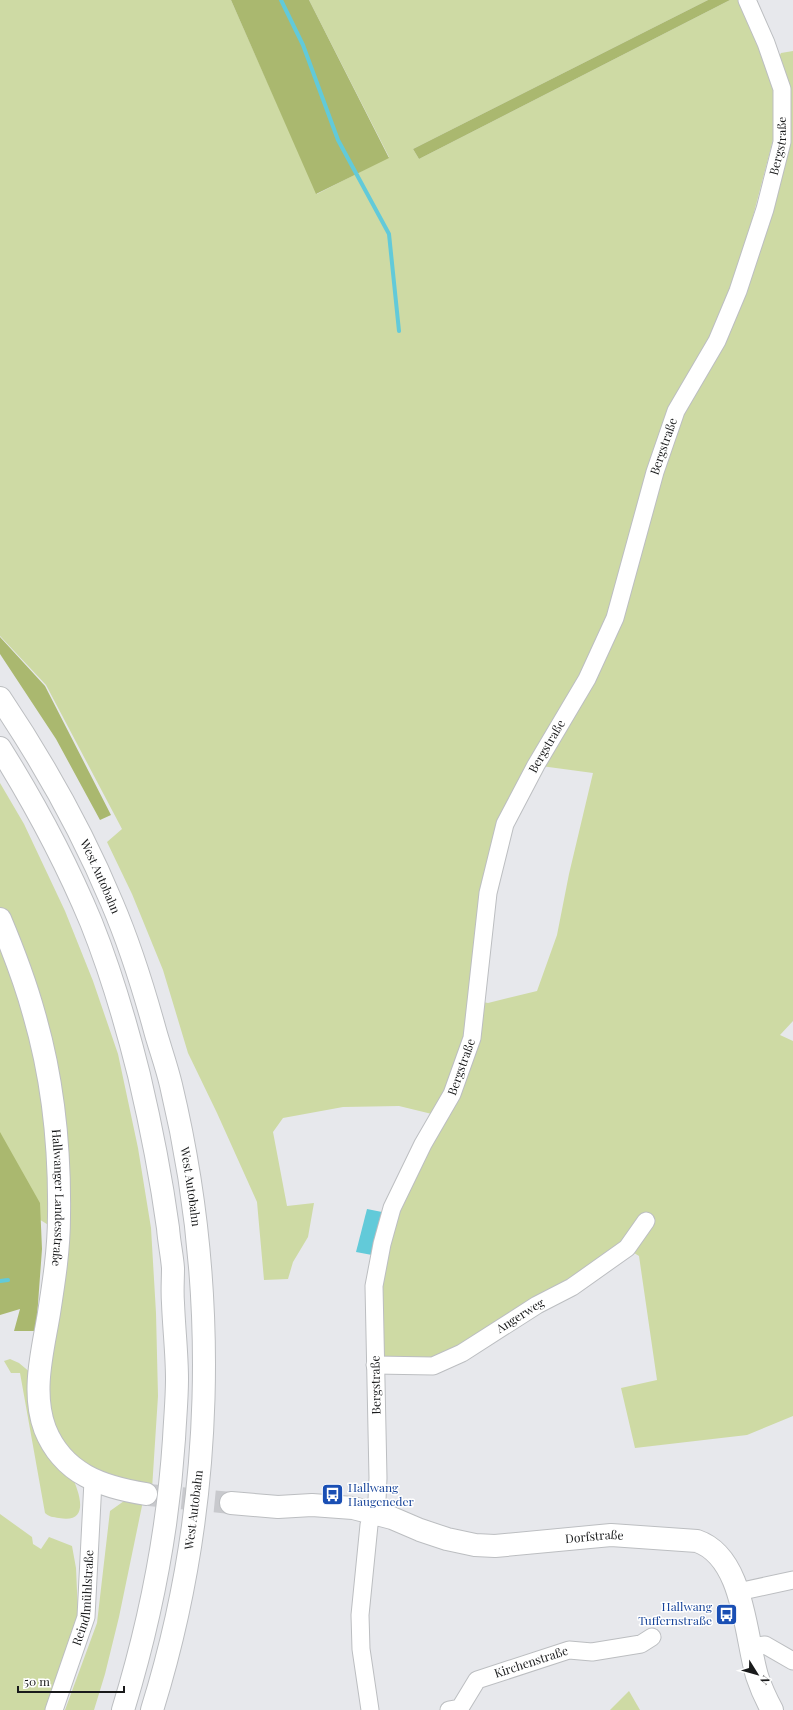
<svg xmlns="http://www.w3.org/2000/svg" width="793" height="1710" font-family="'Playfair Display',serif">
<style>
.green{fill:#cedaa4}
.forest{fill:#aab86f}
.water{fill:#62cad9}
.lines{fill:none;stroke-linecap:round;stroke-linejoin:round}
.stream{stroke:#62cad9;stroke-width:4}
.secondary-tunnel{stroke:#c8c9cd;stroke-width:22;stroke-dasharray:22 11;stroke-linecap:butt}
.street-casing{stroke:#bcbec1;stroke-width:19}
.secondary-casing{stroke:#bcbec1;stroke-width:24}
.highway-casing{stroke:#bcbec1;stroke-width:24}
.street{stroke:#fff;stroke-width:17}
.secondary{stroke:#fff;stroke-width:22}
.highway{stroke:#fff;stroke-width:22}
.labels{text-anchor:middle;stroke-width:3;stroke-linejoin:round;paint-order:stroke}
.street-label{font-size:12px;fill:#191a1b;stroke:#fff}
.transit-label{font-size:12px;fill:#164399;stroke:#fff;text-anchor:start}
</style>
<rect width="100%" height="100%" fill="#e7e8ec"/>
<path class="green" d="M 0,0 L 231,0 L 317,194 L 389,157 L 309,0 L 708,0 L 413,149 L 419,159 L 730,0 L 740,0 L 751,21 L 772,82 L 775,108 L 774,136 L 741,262 L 729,297 L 708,341 L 602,638 L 518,781 L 501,819 L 467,1029 L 436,1115 L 399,1106 L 343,1107 L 283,1118 L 273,1132 L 287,1206 L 314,1203 L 308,1237 L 293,1262 L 288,1279 L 264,1280 L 257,1202 L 217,1113 L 188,1053 L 163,970 L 132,894 L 107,842 L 122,829 L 46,685 L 0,636 Z
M 793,51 L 793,1021 L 780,1035 L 793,1041 L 793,1416 L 747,1435 L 635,1448 L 621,1388 L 657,1380 L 639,1256 L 621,1245 L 575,1276 L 441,1358 L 391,1362 L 381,1355 L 382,1281 L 387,1253 L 395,1223 L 429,1149 L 483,1002 L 488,1003 L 537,991 L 557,935 L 569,874 L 593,773 L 541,766 L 596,675 L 660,471 L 781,164 L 779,57 L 781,53 Z
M 0,783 L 24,824 L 65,911 L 93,981 L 118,1054 L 138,1148 L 151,1228 L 156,1313 L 158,1396 L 152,1489 L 99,1476 L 67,1451 L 48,1410 L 50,1226 L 18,1206 L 0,1173 Z
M 10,1359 L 19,1363 L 31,1373 L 72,1477 C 80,1493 90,1524 59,1518 C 53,1517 49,1517 45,1513 L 20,1373 L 11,1373 L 4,1361 Z
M 124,1501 L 143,1501 L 119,1617 L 105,1674 L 94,1710 L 65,1710 L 97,1623 L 110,1511 Z
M 0,1514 L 32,1537 L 33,1544 L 41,1549 L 49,1537 L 72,1546 L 76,1568 L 78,1614 L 46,1710 L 0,1710 Z
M 629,1691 L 640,1710 L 610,1710 Z"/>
<path class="forest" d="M 231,0 L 309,0 L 389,158 L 316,194 Z
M 708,0 L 730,0 L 419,159 L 413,149 Z
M 0,637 L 45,686 L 111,815 L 100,820 L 56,739 L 0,654 Z
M 0,1132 L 40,1203 L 42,1249 L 36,1331 L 14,1331 L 20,1309 L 0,1315 Z"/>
<path class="water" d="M 367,1209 L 382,1212 L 372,1255 L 356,1252 Z"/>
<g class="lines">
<path class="stream" d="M 281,0 L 303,45 L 338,140 L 389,234 L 399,331
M 0,1281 L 8,1280"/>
<path class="secondary-tunnel" d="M 149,1495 L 231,1503"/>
<defs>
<g id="street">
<path id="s1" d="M 375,1365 L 433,1366 L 462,1353 L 537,1305 L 572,1287 L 627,1248 L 646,1221"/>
<path d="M 738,1592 L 793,1580"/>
<path d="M 750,1647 L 765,1645 L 793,1661"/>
<path id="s2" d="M 54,1710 L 86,1617 L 93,1481"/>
<path id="s3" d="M 370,1710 L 361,1649 L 360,1615 L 369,1525 L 377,1500 L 378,1478 L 374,1286 L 382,1244 L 392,1208 L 423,1144 L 452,1094 L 472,1038 L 488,893 L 505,824 L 536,765 L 587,679 L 615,618 L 655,472 L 676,411 L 717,341 L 738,291 L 765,209 L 782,142 L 782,89 L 766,43 L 747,0"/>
<path id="s4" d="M 449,1710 L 460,1708 L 477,1680 L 569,1650 L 592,1652 L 641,1644 L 652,1637"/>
</g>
<g id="secondary">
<path id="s5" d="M 0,919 C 13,950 25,981 34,1014 C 53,1079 60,1149 59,1216 C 59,1249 54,1281 49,1313 C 43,1350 31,1392 45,1429 C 63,1474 102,1487 146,1494"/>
<path id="s6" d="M 231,1503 L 278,1507 L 312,1505 L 353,1508 L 392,1518 L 420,1530 L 447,1539 L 475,1545 L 495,1546 L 611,1535 L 697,1541 C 744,1557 745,1635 757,1676 C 761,1688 766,1699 772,1710"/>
</g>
<g id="highway">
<path id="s7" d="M 0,698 C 43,762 82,831 112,903 C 130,945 144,990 156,1034 C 161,1051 167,1068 171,1085 C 220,1290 215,1508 152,1710"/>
<path d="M 0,748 C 35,804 66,862 91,922 C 111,972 126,1023 139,1075 C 151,1126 161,1177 168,1228 C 169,1242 172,1255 173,1268 C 173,1280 172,1292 173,1303 C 174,1329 177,1354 177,1379 C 177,1399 175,1419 174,1439 C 168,1531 150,1622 123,1710"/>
</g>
</defs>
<use href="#street" class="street-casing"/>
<use href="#secondary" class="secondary-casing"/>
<use href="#highway" class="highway-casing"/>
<use href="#street" class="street"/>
<use href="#secondary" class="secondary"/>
<use href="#highway" class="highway"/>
</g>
<defs>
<symbol id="bus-square" viewBox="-11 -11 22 22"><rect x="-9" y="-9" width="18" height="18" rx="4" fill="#1a4fb4" stroke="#fff"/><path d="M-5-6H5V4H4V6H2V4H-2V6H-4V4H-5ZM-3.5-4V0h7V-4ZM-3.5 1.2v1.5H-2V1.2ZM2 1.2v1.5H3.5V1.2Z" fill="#fff"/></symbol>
</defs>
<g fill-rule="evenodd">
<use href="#bus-square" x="320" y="1482" width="25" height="25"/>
<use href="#bus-square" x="714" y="1602" width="25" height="25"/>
</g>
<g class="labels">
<g class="street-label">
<text dy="4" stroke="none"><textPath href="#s3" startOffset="1648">Bergstraße</textPath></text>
<text dy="4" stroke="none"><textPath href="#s3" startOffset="1324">Bergstraße</textPath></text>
<text dy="4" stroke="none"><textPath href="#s3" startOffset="1000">Bergstraße</textPath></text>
<text dy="4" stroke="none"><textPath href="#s7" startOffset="205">West Autobahn</textPath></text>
<text dy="4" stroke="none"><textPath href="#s3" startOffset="664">Bergstraße</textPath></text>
<text dy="4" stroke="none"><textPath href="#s7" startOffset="529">West Autobahn</textPath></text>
<text dy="4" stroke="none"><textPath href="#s5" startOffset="287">Hallwanger Landesstraße</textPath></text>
<text dy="4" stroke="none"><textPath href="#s1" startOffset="159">Angerweg</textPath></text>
<text transform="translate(376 1385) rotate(-91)" y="4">Bergstraße</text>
<text transform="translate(194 1510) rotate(-83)" y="4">West Autobahn</text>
<text dy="4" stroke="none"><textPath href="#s6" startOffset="370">Dorfstraße</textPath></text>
<text dy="4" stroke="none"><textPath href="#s2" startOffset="117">Reindlmühlstraße</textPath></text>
<text dy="4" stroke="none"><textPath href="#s4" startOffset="101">Kirchenstraße</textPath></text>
</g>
<g class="transit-label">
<text x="348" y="1492">Hallwang<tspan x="348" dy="14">Haugeneder</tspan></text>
<text x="712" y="1611" text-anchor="end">Hallwang<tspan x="712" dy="14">Tuffernstraße</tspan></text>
</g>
</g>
<g transform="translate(757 1674) rotate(127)" stroke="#ffffff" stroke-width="3" paint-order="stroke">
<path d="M0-3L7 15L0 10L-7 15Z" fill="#191a1b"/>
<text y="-6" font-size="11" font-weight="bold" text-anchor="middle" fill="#191a1b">N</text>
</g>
<path d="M18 1686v6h106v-6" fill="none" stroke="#191a1b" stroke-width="2"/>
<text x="24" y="1686" font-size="12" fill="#191a1b" stroke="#ffffff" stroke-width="3" paint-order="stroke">50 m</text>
</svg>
